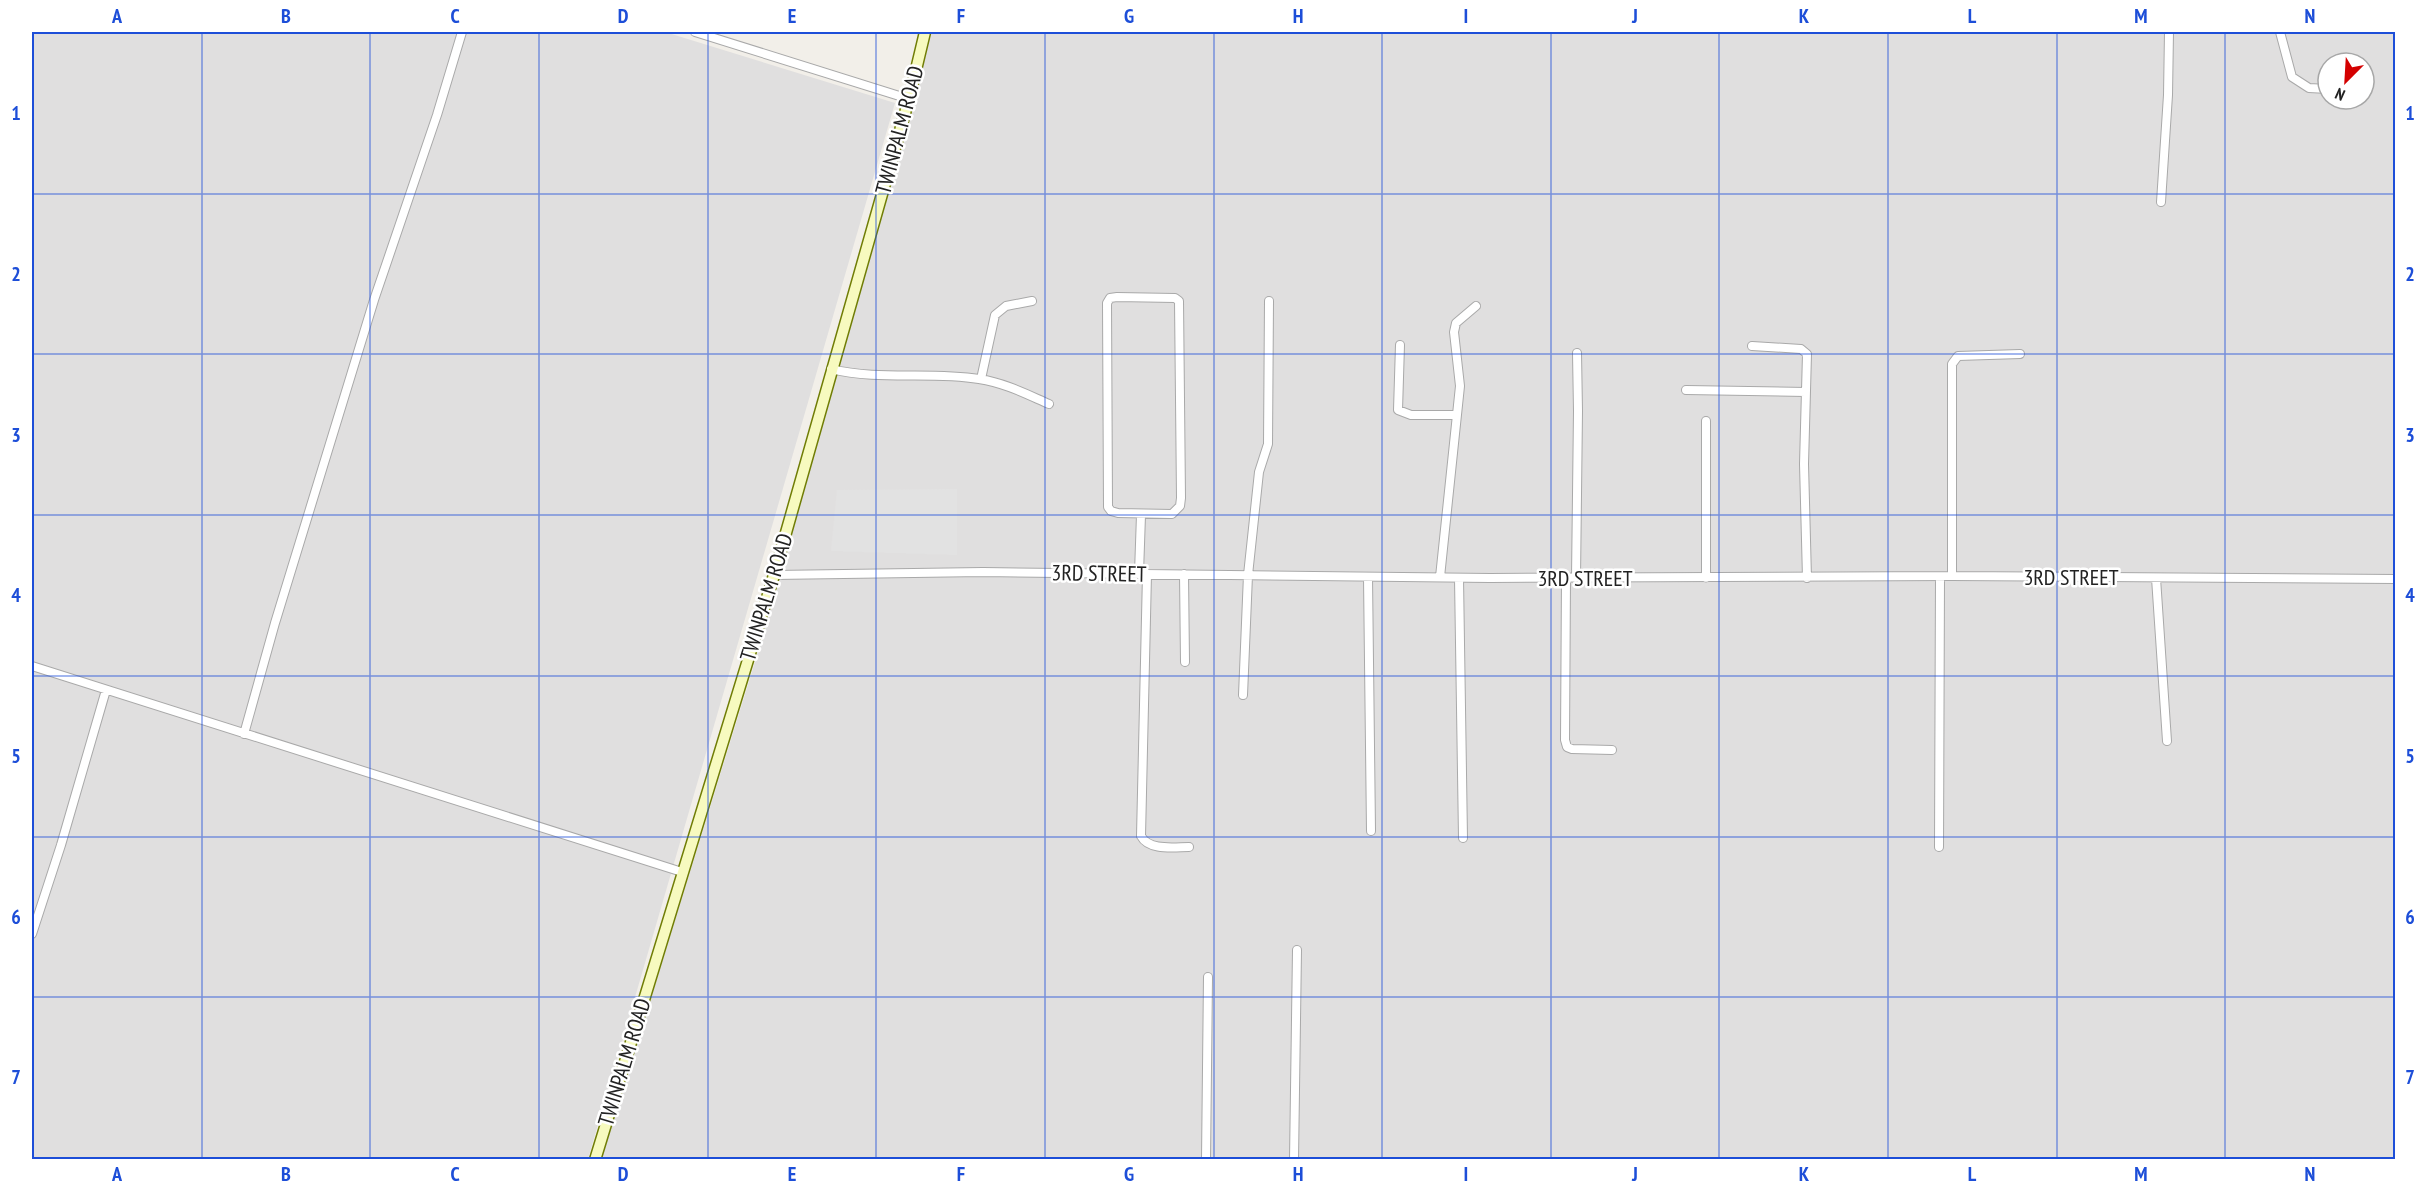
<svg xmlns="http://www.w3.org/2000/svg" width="2427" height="1191" font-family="'PT Sans Narrow',sans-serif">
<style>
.residential{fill:#e0dfdf;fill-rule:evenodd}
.parking{fill:#e2e2e2}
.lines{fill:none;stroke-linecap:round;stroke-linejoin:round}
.street-casing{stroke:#a9a9a9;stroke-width:10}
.secondary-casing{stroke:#707d05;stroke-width:13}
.street{stroke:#fff;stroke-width:8}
.secondary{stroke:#f7fabf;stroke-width:10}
.grid{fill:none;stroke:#1d4ed8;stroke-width:1.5;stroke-opacity:0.55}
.labels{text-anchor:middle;stroke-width:5;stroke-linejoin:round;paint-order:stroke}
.street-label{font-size:22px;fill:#222;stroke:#fff}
.neatline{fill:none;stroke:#1d4ed8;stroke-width:2}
.grid-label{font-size:20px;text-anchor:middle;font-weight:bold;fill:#1d4ed8}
</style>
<rect width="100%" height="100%" fill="#f2efe9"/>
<path class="residential" d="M 32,32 L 665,32 L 895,103 L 588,1159 L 32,1159 Z
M 932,32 L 2395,32 L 2395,1159 L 601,1160 L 759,649 L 822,421 L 888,195 ZM 2328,63 L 2364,63 L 2364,99 L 2328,99 Z"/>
<path class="parking" d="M 957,489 L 957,555 L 831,551 L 837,490 Z"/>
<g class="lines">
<defs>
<path id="street" d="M 695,32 L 909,99
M 2280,32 L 2292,77 L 2309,88 L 2328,89
M 2161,202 L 2168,95 L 2169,32
M 1117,297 L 1175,298 L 1179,301 L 1181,498 L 1180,506 L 1172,514 L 1118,513 L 1111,511 L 1108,507 L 1107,303 L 1110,298 Z
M 1400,345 L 1398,410 L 1411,415 L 1457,415
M 1752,346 L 1801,349 L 1807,354 L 1804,464 L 1807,578
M 831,369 C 880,381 930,371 979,379 C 1005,383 1026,394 1049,404
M 981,379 L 995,315 L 1006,306 L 1032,301
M 1686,390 L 1806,392
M 1706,421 L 1706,578
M 1139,573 L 1141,515
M 1147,574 L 1141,836 C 1149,851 1174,847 1189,847
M 1184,574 L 1185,662
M 774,575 L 983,572 L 1490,578 L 1952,576 L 2396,579
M 1952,576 L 1952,364 L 1958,356 L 2020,354
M 1368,577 L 1371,831
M 1440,577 L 1460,386 L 1454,332 L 1456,323 L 1476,306
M 1459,578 L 1463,838
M 1566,578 L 1565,740 L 1567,747 L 1572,749 L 1612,750
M 1576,578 L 1578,411 L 1577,353
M 2156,578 L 2167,741
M 32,666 L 682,872
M 1243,695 L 1248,575 L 1259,472 L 1268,444 L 1269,301
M 244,734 L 275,623 L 374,300 L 437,115 L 462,32
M 1939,847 L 1940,577
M 32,934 L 61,845 L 106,690
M 1206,1160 L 1208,977
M 1294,1160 L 1297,950"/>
<path id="secondary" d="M 595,1160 L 774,575 L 909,99 L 925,32"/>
</defs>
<use href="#street" class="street-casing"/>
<use href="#secondary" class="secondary-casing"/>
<use href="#street" class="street"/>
<use href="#secondary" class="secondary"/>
</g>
<path class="grid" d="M 202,32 L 202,1160M 370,32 L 370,1160M 539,32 L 539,1160M 708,32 L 708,1160M 876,32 L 876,1160M 1045,32 L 1045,1160M 1214,32 L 1214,1160M 1382,32 L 1382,1160M 1551,32 L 1551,1160M 1719,32 L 1719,1160M 1888,32 L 1888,1160M 2057,32 L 2057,1160M 2225,32 L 2225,1160M 32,194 L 2396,194M 32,354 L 2396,354M 32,515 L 2396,515M 32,676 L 2396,676M 32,837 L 2396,837M 32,997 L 2396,997"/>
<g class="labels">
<g class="street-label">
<text transform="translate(899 130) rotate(-75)" y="8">TWINPALM ROAD</text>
<text transform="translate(1099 573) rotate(1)" y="8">3RD STREET</text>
<text x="2071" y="585">3RD STREET</text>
<text x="1585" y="586">3RD STREET</text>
<text transform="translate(766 597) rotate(-73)" y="8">TWINPALM ROAD</text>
<text transform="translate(624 1062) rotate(-73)" y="8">TWINPALM ROAD</text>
</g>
</g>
<rect width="2427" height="1191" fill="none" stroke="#ffffff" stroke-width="66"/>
<g transform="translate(2346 81) rotate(204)"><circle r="28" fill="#ffffff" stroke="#a7a7a7" stroke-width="1.5"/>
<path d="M0-4.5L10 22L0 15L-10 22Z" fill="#d40000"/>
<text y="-9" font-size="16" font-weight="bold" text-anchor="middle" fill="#222222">N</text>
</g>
<rect x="33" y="33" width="2361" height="1125" class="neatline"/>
<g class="grid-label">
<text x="117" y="23">A</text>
<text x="286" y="23">B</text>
<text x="455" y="23">C</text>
<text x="623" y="23">D</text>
<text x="792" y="23">E</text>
<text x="961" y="23">F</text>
<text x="1129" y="23">G</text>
<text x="1298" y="23">H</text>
<text x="1466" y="23">I</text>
<text x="1635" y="23">J</text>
<text x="1804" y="23">K</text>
<text x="1972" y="23">L</text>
<text x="2141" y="23">M</text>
<text x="2310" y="23">N</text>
<text x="16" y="120">1</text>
<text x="2410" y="120">1</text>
<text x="16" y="281">2</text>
<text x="2410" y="281">2</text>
<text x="16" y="442">3</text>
<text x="2410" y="442">3</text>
<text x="16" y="602">4</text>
<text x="2410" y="602">4</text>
<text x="16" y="763">5</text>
<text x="2410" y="763">5</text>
<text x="16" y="924">6</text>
<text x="2410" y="924">6</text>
<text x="16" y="1084">7</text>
<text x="2410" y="1084">7</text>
<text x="117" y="1181">A</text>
<text x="286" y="1181">B</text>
<text x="455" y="1181">C</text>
<text x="623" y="1181">D</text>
<text x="792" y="1181">E</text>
<text x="961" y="1181">F</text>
<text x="1129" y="1181">G</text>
<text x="1298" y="1181">H</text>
<text x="1466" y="1181">I</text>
<text x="1635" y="1181">J</text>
<text x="1804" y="1181">K</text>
<text x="1972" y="1181">L</text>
<text x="2141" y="1181">M</text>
<text x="2310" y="1181">N</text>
</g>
</svg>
